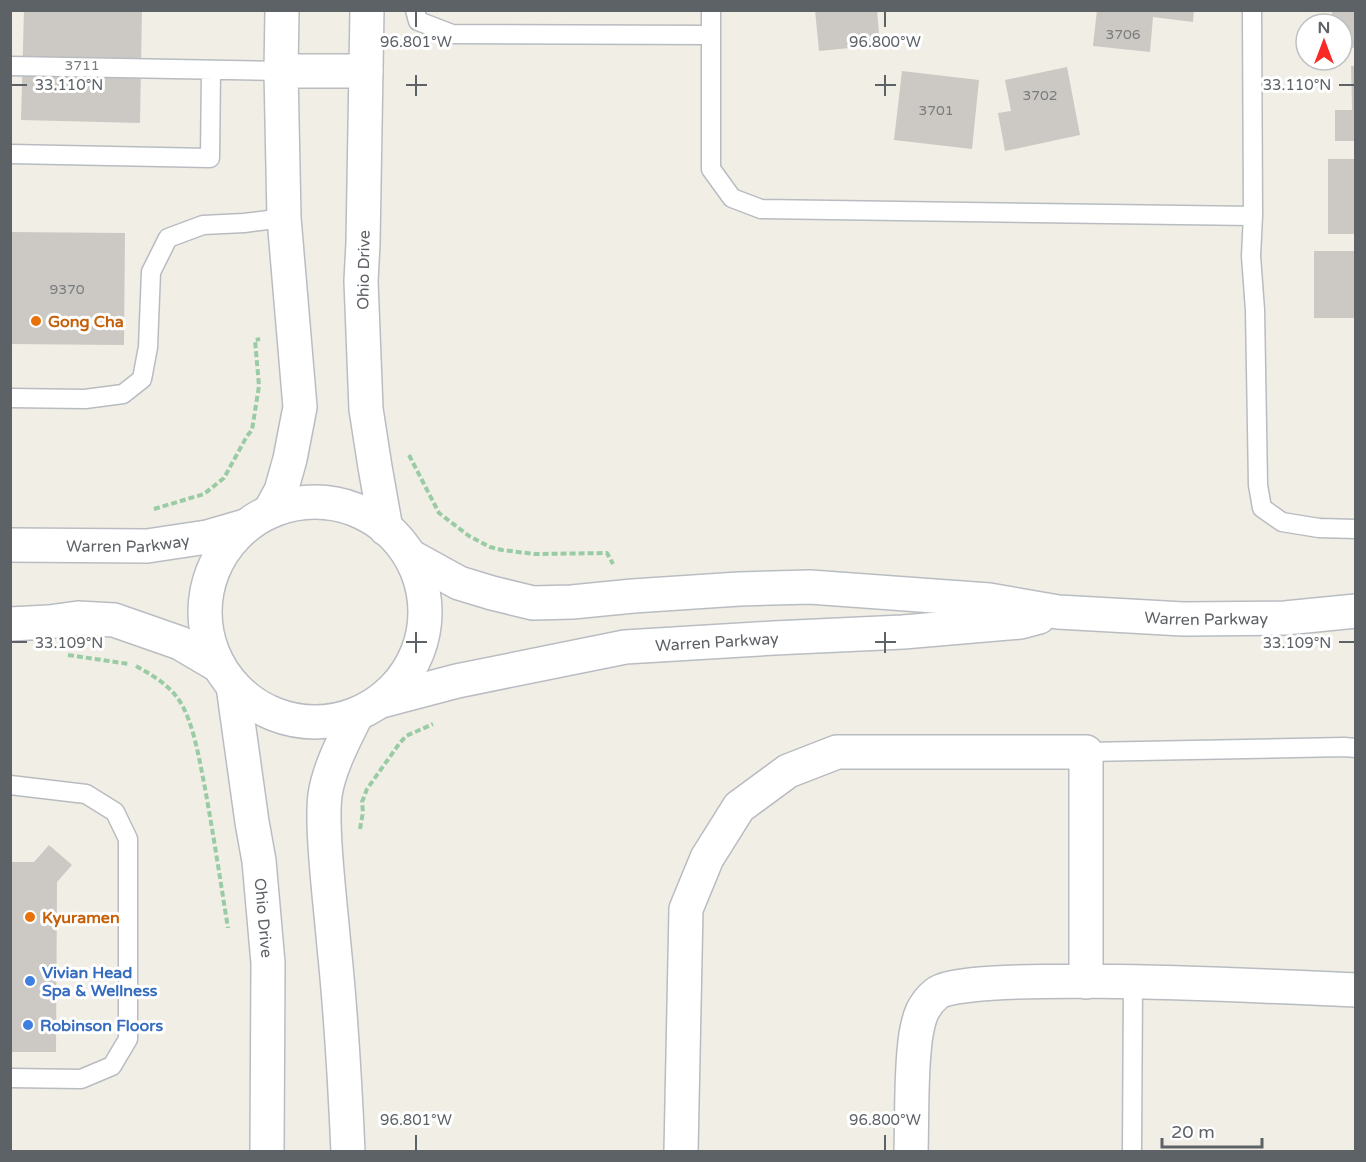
<svg xmlns="http://www.w3.org/2000/svg" width="1366" height="1162" font-family="'Varela Round',sans-serif">
<style>
.building{fill:#ccc8c3}
.lines{fill:none;stroke-linecap:round;stroke-linejoin:round}
.lane-casing{stroke:#b8bcc0;stroke-width:21}
.street-casing{stroke:#b8bcc0;stroke-width:36}
.secondary-casing{stroke:#b9bdc2;stroke-width:36}
.path{stroke:#99cca4;stroke-width:4;stroke-dasharray:6 3;stroke-linecap:butt}
.lane{stroke:#fff;stroke-width:18}
.street{stroke:#fff;stroke-width:33}
.secondary{stroke:#fff;stroke-width:33}
.ticks{fill:none;stroke:#5d6267;stroke-width:2}
.food-dot{fill:#e8710a;stroke:#fff;stroke-width:2}
.shop-dot{fill:#3f7fe0;stroke:#fff;stroke-width:2}
.labels{text-anchor:middle;stroke-width:6;stroke-linejoin:round;paint-order:stroke}
.number-label{font-size:14px;fill:#797c7e}
.street-label{font-size:16px;fill:#5d6267;stroke:#fff}
.food-label{font-size:16px;font-weight:bold;fill:#c56008;stroke:#fff;text-anchor:start}
.shop-label{font-size:16px;font-weight:bold;fill:#366cbe;stroke:#fff;text-anchor:start}
.ticks-label{font-size:15px;text-anchor:middle;fill:#5d6267;stroke:#fff;stroke-width:6;stroke-linejoin:round;paint-order:stroke}
</style>
<rect width="100%" height="100%" fill="#f1eee6"/>
<path class="building" d="M 24,10 L 142,10 L 140,123 L 21,120 Z
M 815,10 L 877,10 L 880,45 L 819,51 Z
M 1097,10 L 1194,10 L 1193,22 L 1153,17 L 1150,52 L 1093,46 Z
M 1332,10 L 1356,10 L 1356,48 L 1342,47 L 1342,24 L 1332,24 Z
M 1351,66 L 1356,66 L 1356,141 L 1335,141 L 1335,110 L 1352,110 Z
M 1067,67 L 1080,135 L 1005,151 L 998,113 L 1011,111 L 1005,80 Z
M 902,71 L 979,80 L 972,149 L 894,140 Z
M 1328,159 L 1356,159 L 1356,234 L 1328,234 Z
M 10,232 L 125,233 L 124,345 L 10,344 Z
M 1314,251 L 1356,251 L 1356,318 L 1314,318 Z
M 49,845 L 72,865 L 57,882 L 56,1052 L 10,1052 L 10,862 L 34,862 Z"/>
<g class="lines">
<defs>
<path id="lane" d="M 415,10 L 418,21 L 452,34 L 711,35
M 711,10 L 711,169 L 732,198 L 761,209 L 1253,216 L 1252,10
M 10,66 L 281,71
M 10,154 L 210,158 L 211,70
M 1253,216 L 1251,256 L 1255,310 L 1258,485 L 1262,508 L 1282,522 L 1319,528 L 1356,529
M 10,398 L 85,399 L 123,394 L 142,379 L 148,347 L 151,272 L 168,238 L 203,225 L 244,223 L 284,218
M 1086,752 L 1344,747 L 1356,748
M 10,785 L 86,794 L 115,812 L 128,839 L 128,1039 L 112,1066 L 81,1079 L 10,1078
M 1132,1152 L 1133,982"/>
<path id="street" d="M 681,1152 L 686,909 L 707,858 L 739,807 L 788,771 L 837,752 L 1086,752 L 1086,982
M 911,1152 C 912,1118 911,1085 914,1052 C 915,1039 917,1024 922,1012 C 925,1006 931,998 936,994 C 961,969 1300,988 1356,990"/>
<g id="secondary">
<path d="M 367,10 L 363,243 L 361,281 L 366,409 L 375,467 L 386,529"/>
<path d="M 281,71 L 366,71"/>
<circle cx="315" cy="612" r="110"/>
<path d="M 270,511 L 281,491 L 290,459 L 300,407 L 284,218 L 281,71 L 282,10"/>
<path id="s1" d="M 10,545 L 147,546 L 207,537 L 245,526"/>
<path id="s2" d="M 410,556 L 459,583 L 492,593 L 533,603 L 572,602 L 633,596 L 739,589 L 810,587 L 989,600 L 1058,612 L 1183,619 L 1285,618 L 1356,611"/>
<path d="M 10,624 L 49,622 L 78,618 L 114,620 L 180,643 L 219,666"/>
<path id="s3" d="M 233,686 L 252,822 L 259,861 L 268,963 L 267,1152"/>
<path id="s4" d="M 381,701 L 457,681 L 625,647 L 774,638 L 903,632 L 1020,622 L 1039,617"/>
<path d="M 348,1152 C 345,1083 341,1014 334,946 C 331,912 327,879 325,845 C 324,829 323,811 325,795 C 329,768 345,738 357,714"/>
</g>
</defs>
<use href="#lane" class="lane-casing"/>
<use href="#street" class="street-casing"/>
<use href="#secondary" class="secondary-casing"/>
<path class="path" d="M 409,455 L 439,513 L 469,536 L 490,547 L 502,550 L 534,554 L 607,553 L 613,564
M 154,509 L 204,494 L 224,478 L 247,436 L 252,430 L 259,386 L 255,340 L 260,339
M 68,655 L 129,664
M 136,666 C 152,675 168,684 179,700 C 193,721 199,758 204,783 C 213,831 220,879 228,928
M 360,829 L 363,812 L 362,802 L 367,789 L 399,744 L 406,736 L 433,724"/>
<use href="#lane" class="lane"/>
<use href="#street" class="street"/>
<use href="#secondary" class="secondary"/>
</g>
<path class="ticks" d="M 416,12 L 416,27M 885,12 L 885,27M 416,75 L 416,96M 885,75 L 885,96M 12,85 L 27,85M 406,85 L 427,85M 875,85 L 896,85M 1339,85 L 1354,85M 416,632 L 416,653M 885,632 L 885,653M 12,642 L 27,642M 406,642 L 427,642M 875,642 L 896,642M 1339,642 L 1354,642M 416,1135 L 416,1150M 885,1135 L 885,1150"/>
<g class="food-dot">
<circle cx="36" cy="321" r="6"/>
<circle cx="30" cy="917" r="6"/>
</g>
<g class="shop-dot">
<circle cx="30" cy="981" r="6"/>
<circle cx="28" cy="1025" r="6"/>
</g>
<g class="labels">
<g class="number-label">
<text x="1123" y="39">3706</text>
<text x="82" y="70">3711</text>
<text x="1040" y="100">3702</text>
<text x="936" y="115">3701</text>
<text x="67" y="294">9370</text>
</g>
<g class="street-label">
<text transform="translate(363 270) rotate(-89)" y="6">Ohio Drive</text>
<text dy="6" stroke="none"><textPath href="#s1" startOffset="118">Warren Parkway</textPath></text>
<text dy="6" stroke="none"><textPath href="#s2" startOffset="808">Warren Parkway</textPath></text>
<text dy="6" stroke="none"><textPath href="#s4" startOffset="342">Warren Parkway</textPath></text>
<text dy="6" stroke="none"><textPath href="#s3" startOffset="234">Ohio Drive</textPath></text>
</g>
<g class="food-label">
<text x="48" y="327">Gong Cha</text>
<text x="42" y="923">Kyuramen</text>
</g>
<g class="shop-label">
<text x="42" y="978">Vivian Head<tspan x="42" dy="18">Spa &amp; Wellness</tspan></text>
<text x="40" y="1031">Robinson Floors</text>
</g>
</g>
<g class="ticks-label">
<text x="416" y="47">96.801°W</text>
<text x="885" y="47">96.800°W</text>
<text x="69" y="90">33.110°N</text>
<text x="1297" y="90">33.110°N</text>
<text x="69" y="648">33.109°N</text>
<text x="1297" y="648">33.109°N</text>
<text x="416" y="1125">96.801°W</text>
<text x="885" y="1125">96.800°W</text>
</g>
<rect width="1366" height="1162" fill="none" stroke="#5d6267" stroke-width="24"/>
<g transform="translate(1324 42)"><circle r="28" fill="#ffffff" stroke="#bec0c2" stroke-width="1.5"/>
<path d="M0-4.5L10 22L0 15L-10 22Z" fill="#f72a26"/>
<text y="-9" font-size="16" font-weight="bold" text-anchor="middle" fill="#5d6267">N</text>
</g>
<path d="M1162 1138v9h100v-9" fill="none" stroke="#5d6267" stroke-width="3"/>
<text x="1171" y="1138" font-size="18" fill="#5d6267" stroke="#ffffff" stroke-width="4.5" paint-order="stroke">20 m</text>
</svg>
